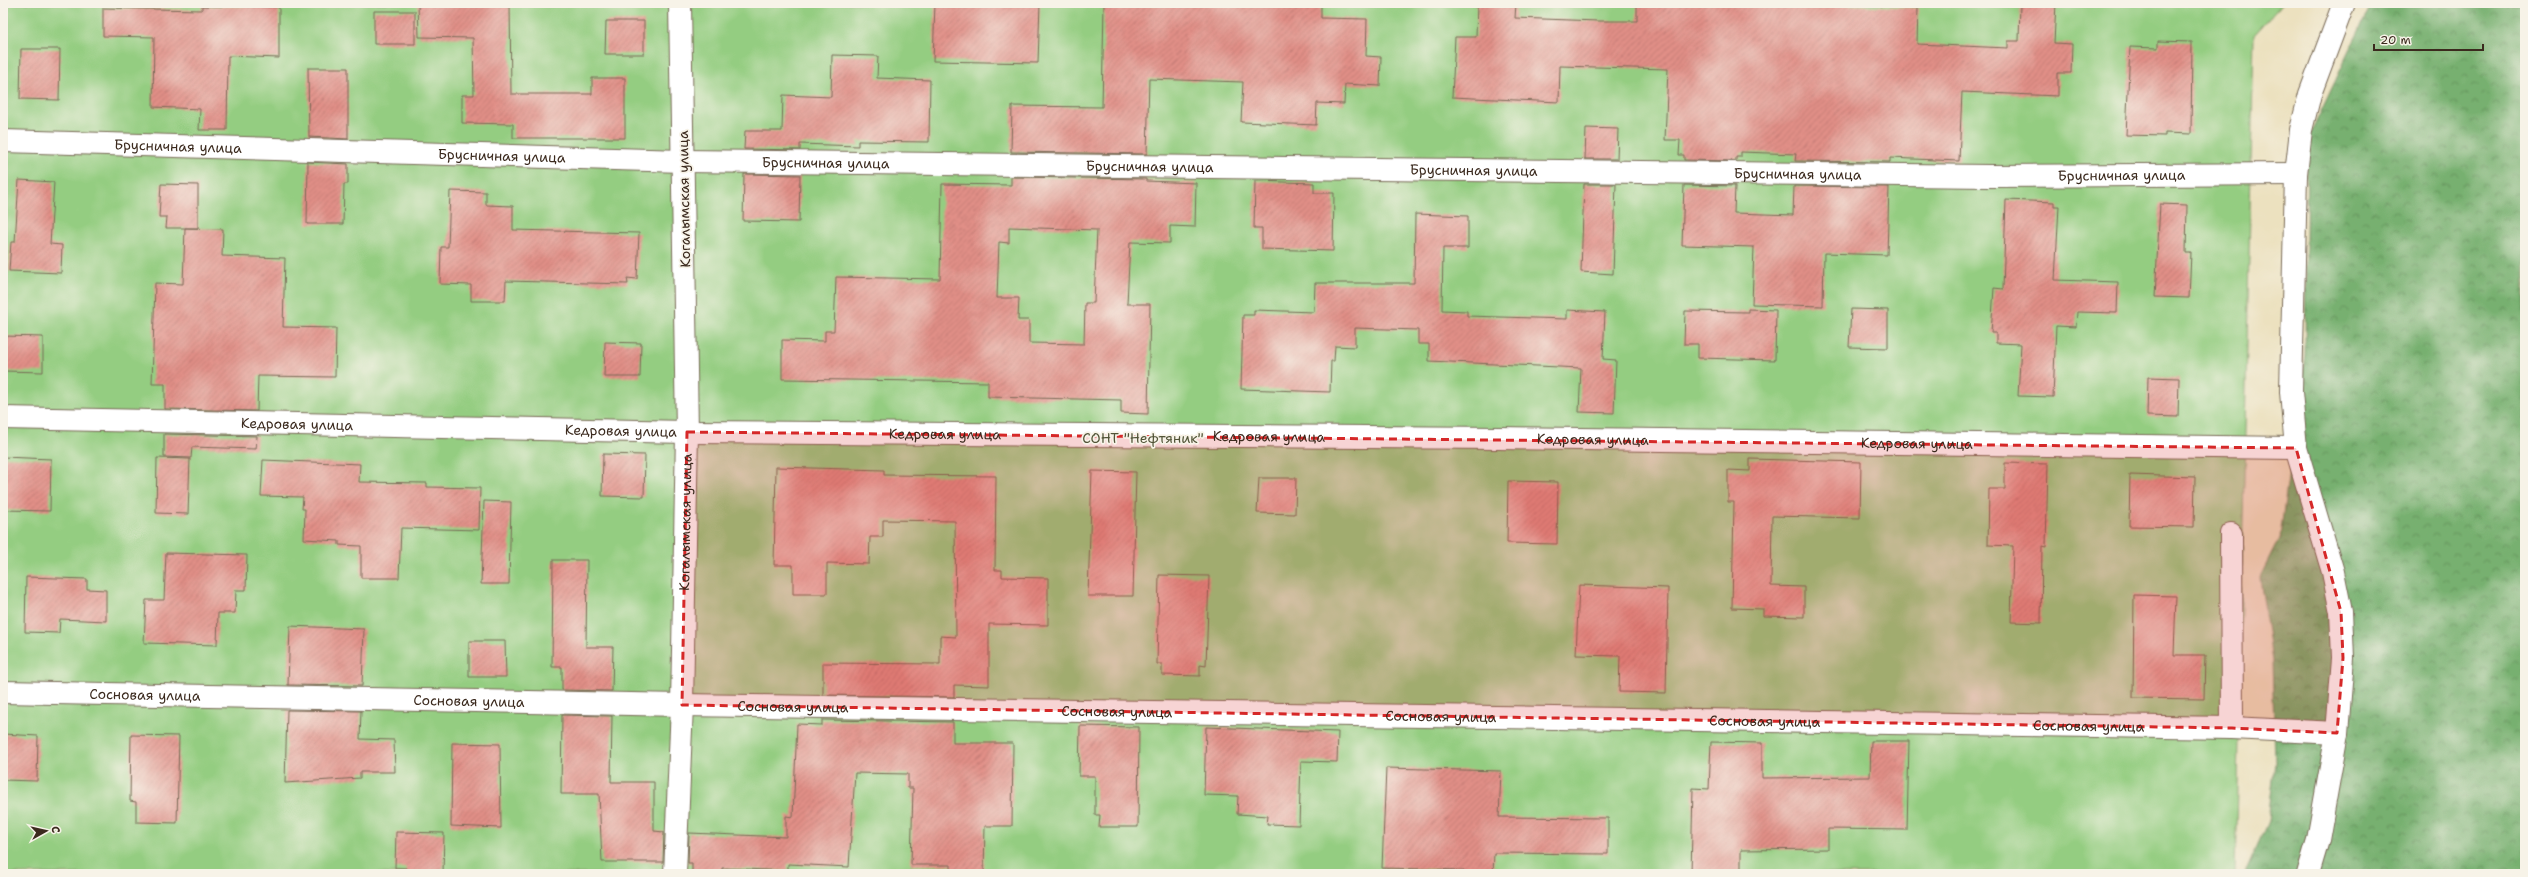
<svg xmlns="http://www.w3.org/2000/svg" width="2528" height="877" font-family="'Shantell Sans',sans-serif">
<style>
.green{fill:#94cd81;stroke:#687c50}
.forest{fill:url(#forest-crowns);stroke:#596d46}
.building{fill:url(#building-hatch);fill-rule:evenodd}
.lines{fill:none;stroke-linecap:round;stroke-linejoin:round}
.minor-casing{stroke:#796a56;stroke-width:24}
.minor{stroke:#fff;stroke-width:22}
.marked{fill:#d62828;fill-opacity:0.2;stroke:#d62828;stroke-width:3;stroke-dasharray:8 5;stroke-linejoin:round}
.labels{text-anchor:middle;stroke-width:3.5;stroke-linejoin:round;paint-order:stroke}
.street-label{font-size:14px;fill:#3b2a1e;stroke:#f7f3e8}
.park-label{font-size:14px;fill:#515337;stroke:#f7f3e8}
</style>
<defs>
<pattern id="forest-crowns" width="20" height="18" patternUnits="userSpaceOnUse"><rect width="20" height="18" fill="#77b06f"/><path d="M2 6a3 3 0 1 1 6 0M12 15a3 3 0 1 1 6 0" fill="none" stroke="#638f5b"/></pattern>
<pattern id="building-hatch" width="6" height="6" patternUnits="userSpaceOnUse"><rect width="6" height="6" fill="#e18f87"/><path d="M-1 1l2-2M0 6l6-6M5 7l2-2" fill="none" stroke="#b8756e"/></pattern>
</defs>
<rect width="100%" height="100%" fill="#f7f3e8"/>
<filter id="ink" filterUnits="userSpaceOnUse"><feTurbulence type="fractalNoise" baseFrequency=".025" numOctaves="2"/><feDisplacementMap in="SourceGraphic" scale="8" xChannelSelector="R" yChannelSelector="G"/><feConvolveMatrix kernelMatrix="1 2 1 2 8 2 1 2 1" color-interpolation-filters="sRGB"/></filter>
<filter id="wash" filterUnits="userSpaceOnUse"><feTurbulence type="fractalNoise" baseFrequency=".012" numOctaves="4" result="noise"/><feDisplacementMap in="SourceGraphic" scale="16" xChannelSelector="R" yChannelSelector="G"/><feGaussianBlur stdDeviation="0.9" result="paint"/><feColorMatrix in="noise" values="0 0 0 0 0 0 0 0 0 0 0 0 0 0 0 0 0 1.4 0 .05"/><feComposite in="paint" operator="in"/></filter>
<g filter="url(#wash)">
<rect width="100%" height="100%" fill="#ece1bf"/>
<path class="green" d="M 3,3 L 2283,3 L 2254,35 L 2235,874 L 3,874 Z"/>
<path class="forest" d="M 2372,3 L 2525,3 L 2525,874 L 2245,874 L 2268,821 L 2275,762 L 2272,660 L 2260,577 L 2280,537 L 2305,355 L 2307,141 Z"/>
<g id="blocks">
<path class="building" d="M 418,3 L 510,3 L 511,94 L 592,94 L 592,78 L 625,78 L 625,138 L 513,138 L 513,124 L 462,123 L 462,95 L 474,95 L 473,38 L 419,37 Z
M 935,3 L 1040,3 L 1038,63 L 933,61 Z
M 1156,3 L 1321,3 L 1321,18 L 1367,19 L 1366,56 L 1381,57 L 1380,86 L 1345,84 L 1344,104 L 1317,103 L 1316,125 L 1241,122 L 1243,82 L 1149,79 L 1147,154 L 1011,152 L 1012,106 L 1102,107 L 1104,4 L 1156,5 Z
M 1477,3 L 1516,3 L 1515,18 L 1598,21 L 1637,21 L 1637,3 L 1813,3 L 1918,8 L 1917,44 L 2008,48 L 2008,41 L 2019,41 L 2020,3 L 2056,3 L 2054,43 L 2072,44 L 2071,73 L 2058,73 L 2058,96 L 1962,92 L 1959,161 L 1890,158 L 1890,162 L 1795,161 L 1796,154 L 1741,152 L 1741,157 L 1736,157 L 1736,161 L 1684,160 L 1684,155 L 1679,155 L 1680,140 L 1665,140 L 1668,69 L 1560,66 L 1559,102 L 1452,97 L 1455,37 L 1476,37 Z
M 202,6 L 279,7 L 279,58 L 228,56 L 227,130 L 199,130 L 200,109 L 153,107 L 154,37 L 103,36 L 103,8 L 202,10 Z
M 374,11 L 415,11 L 415,44 L 374,44 Z
M 606,21 L 644,21 L 644,54 L 605,54 Z
M 2158,41 L 2192,42 L 2191,134 L 2165,133 L 2165,136 L 2126,135 L 2130,47 L 2158,48 Z
M 21,49 L 60,49 L 59,100 L 20,99 Z
M 832,55 L 878,56 L 877,78 L 930,80 L 929,142 L 858,141 L 858,146 L 800,144 L 800,150 L 744,149 L 745,131 L 782,131 L 783,95 L 831,97 Z
M 308,68 L 348,68 L 348,139 L 309,137 Z
M 1586,128 L 1618,129 L 1617,159 L 1585,159 Z
M 308,162 L 348,164 L 348,184 L 344,184 L 343,224 L 307,224 Z
M 744,174 L 800,175 L 799,222 L 743,221 Z
M 1011,177 L 1146,179 L 1146,181 L 1196,183 L 1195,227 L 1170,226 L 1170,243 L 1130,242 L 1127,304 L 1150,304 L 1148,414 L 1121,413 L 1121,400 L 988,397 L 988,382 L 782,379 L 782,340 L 825,341 L 825,331 L 834,331 L 836,277 L 940,279 L 942,184 L 1011,185 ZM 1009,227 L 1097,230 L 1094,303 L 1085,303 L 1084,344 L 1029,343 L 1029,320 L 1018,320 L 1019,298 L 997,298 L 999,242 L 1009,243 Z
M 19,180 L 54,182 L 50,244 L 62,245 L 61,273 L 9,271 L 11,242 L 15,242 Z
M 1255,181 L 1314,183 L 1314,193 L 1334,193 L 1333,251 L 1262,249 L 1262,228 L 1254,228 Z
M 161,184 L 198,185 L 198,228 L 166,228 L 167,217 L 159,217 Z
M 1584,184 L 1616,184 L 1613,274 L 1581,272 Z
M 1684,185 L 1735,186 L 1734,213 L 1793,215 L 1794,186 L 1889,187 L 1887,255 L 1824,253 L 1823,306 L 1752,304 L 1754,247 L 1682,245 Z
M 450,191 L 486,192 L 486,205 L 513,206 L 513,230 L 639,233 L 637,279 L 627,278 L 628,284 L 506,281 L 505,301 L 471,301 L 471,285 L 440,284 L 441,247 L 448,247 Z
M 2006,200 L 2054,202 L 2054,206 L 2059,206 L 2055,280 L 2118,282 L 2117,313 L 2077,312 L 2076,327 L 2056,326 L 2053,397 L 2018,396 L 2021,344 L 1996,343 L 1996,333 L 1991,333 L 1994,288 L 2003,289 Z
M 2160,204 L 2187,205 L 2186,253 L 2191,253 L 2189,298 L 2155,297 Z
M 1415,214 L 1468,216 L 1468,248 L 1443,248 L 1442,310 L 1467,311 L 1467,316 L 1567,319 L 1567,310 L 1605,312 L 1603,359 L 1616,360 L 1614,413 L 1579,412 L 1581,368 L 1429,361 L 1429,344 L 1418,344 L 1418,330 L 1355,328 L 1355,347 L 1335,346 L 1334,361 L 1331,361 L 1330,392 L 1241,389 L 1243,315 L 1254,315 L 1254,310 L 1314,312 L 1315,283 L 1414,283 Z
M 185,228 L 223,229 L 222,256 L 285,258 L 283,327 L 336,328 L 335,377 L 258,376 L 257,411 L 165,409 L 165,384 L 152,384 L 155,283 L 183,284 Z
M 1748,309 L 1776,310 L 1775,360 L 1698,358 L 1698,344 L 1684,344 L 1685,311 L 1748,312 Z
M 1851,309 L 1888,310 L 1888,348 L 1849,347 Z
M 3,336 L 43,337 L 43,372 L 3,371 Z
M 605,342 L 641,343 L 640,377 L 604,377 Z
M 2148,377 L 2179,378 L 2178,417 L 2147,416 Z
M 164,434 L 257,436 L 256,449 L 192,447 L 191,458 L 164,457 Z
M 603,454 L 645,455 L 644,497 L 602,496 Z
M 3,457 L 51,459 L 50,511 L 3,510 Z
M 157,458 L 190,459 L 188,514 L 156,513 Z
M 1750,459 L 1861,462 L 1860,518 L 1772,516 L 1771,586 L 1804,587 L 1804,617 L 1763,616 L 1763,609 L 1732,608 L 1734,502 L 1728,502 L 1728,470 L 1750,471 Z
M 263,460 L 360,464 L 359,482 L 427,483 L 427,487 L 480,488 L 479,530 L 401,528 L 399,578 L 361,578 L 361,546 L 339,545 L 339,541 L 304,539 L 305,509 L 302,509 L 303,497 L 261,496 Z
M 2005,463 L 2048,464 L 2046,547 L 2042,546 L 2041,623 L 2011,622 L 2013,546 L 1988,545 L 1989,489 L 2005,489 Z
M 776,467 L 884,470 L 884,475 L 996,476 L 995,570 L 1002,570 L 1002,577 L 1048,578 L 1048,625 L 989,624 L 989,686 L 954,685 L 954,697 L 823,695 L 823,663 L 940,664 L 940,636 L 956,637 L 955,521 L 883,520 L 883,537 L 870,537 L 869,564 L 827,563 L 827,594 L 793,594 L 793,565 L 774,565 Z
M 1092,471 L 1136,472 L 1133,596 L 1088,596 Z
M 2130,475 L 2195,477 L 2194,527 L 2129,526 Z
M 1259,478 L 1296,478 L 1295,514 L 1257,513 Z
M 1508,481 L 1558,482 L 1557,544 L 1507,543 Z
M 484,501 L 511,502 L 509,584 L 481,584 Z
M 166,553 L 247,555 L 246,590 L 236,590 L 235,613 L 218,613 L 217,645 L 144,643 L 146,600 L 164,600 Z
M 553,560 L 587,560 L 586,647 L 613,647 L 612,691 L 562,690 L 562,667 L 552,667 Z
M 1159,575 L 1209,576 L 1206,666 L 1200,665 L 1200,676 L 1162,675 L 1162,664 L 1157,664 Z
M 26,577 L 87,579 L 87,589 L 106,590 L 106,621 L 60,619 L 59,633 L 25,632 Z
M 1579,585 L 1668,588 L 1666,693 L 1619,692 L 1620,656 L 1576,655 Z
M 2134,595 L 2176,596 L 2174,655 L 2205,655 L 2204,699 L 2133,698 Z
M 290,626 L 364,629 L 362,686 L 288,685 Z
M 469,641 L 505,641 L 506,677 L 469,677 Z
M 287,710 L 361,711 L 360,739 L 394,740 L 395,772 L 360,772 L 360,778 L 285,783 Z
M 562,715 L 612,716 L 611,782 L 654,782 L 654,831 L 664,832 L 663,862 L 602,862 L 599,794 L 561,794 Z
M 822,720 L 953,722 L 953,743 L 1013,743 L 1012,826 L 985,826 L 984,872 L 951,872 L 951,865 L 911,865 L 913,788 L 908,788 L 908,774 L 855,773 L 849,867 L 788,864 L 788,871 L 722,868 L 722,874 L 692,874 L 692,863 L 688,863 L 689,833 L 786,837 L 786,816 L 793,817 L 797,724 L 822,725 Z
M 1080,726 L 1139,727 L 1138,827 L 1099,827 L 1100,815 L 1095,815 L 1095,776 L 1079,776 Z
M 1206,727 L 1338,732 L 1337,762 L 1301,761 L 1299,825 L 1267,824 L 1268,816 L 1237,814 L 1238,796 L 1204,795 Z
M 3,734 L 38,736 L 37,781 L 3,780 Z
M 131,735 L 179,736 L 177,823 L 136,822 L 136,802 L 130,801 Z
M 1871,741 L 1909,741 L 1907,830 L 1828,829 L 1828,849 L 1741,850 L 1741,874 L 1691,874 L 1693,788 L 1709,789 L 1711,742 L 1762,743 L 1762,778 L 1870,777 Z
M 452,743 L 500,744 L 501,828 L 451,826 Z
M 1386,768 L 1501,771 L 1499,817 L 1608,818 L 1608,854 L 1494,853 L 1493,874 L 1464,874 L 1464,870 L 1382,868 Z
M 396,832 L 444,833 L 443,874 L 406,874 L 406,868 L 395,868 Z"/>
</g>
</g>
<g filter="url(#ink)">
<use href="#blocks" fill-opacity="0" stroke="#796a56" stroke-width="1"/>
<g class="lines">
<defs>
<g id="minor">
<path id="s1" d="M 3,141 L 683,161 L 1989,176 L 2296,174"/>
<path id="s2" d="M 3,418 L 687,432 L 1499,438 L 2296,448"/>
<path d="M 2231,534 L 2232,728"/>
<path id="s3" d="M 3,692 L 682,705 L 2232,728 L 2337,733"/>
<path id="s4" d="M 675,874 L 682,705 L 687,432 L 680,3"/>
<path d="M 2308,874 L 2318,840 L 2337,733 L 2343,658 L 2341,612 L 2333,572 L 2296,448 L 2291,392 L 2296,174 L 2301,130 L 2310,94 L 2344,3"/>
</g>
</defs>
<use href="#minor" class="minor-casing"/>
<use href="#minor" class="minor"/>
</g>
</g>
<path class="marked" d="M 687,432 L 2296,448 L 2341,612 L 2343,658 L 2337,733 L 2232,728 L 682,705 Z"/>
<g class="labels">
<g class="street-label">
<text dy="5" stroke="none"><textPath href="#s1" startOffset="175">Брусничная улица</textPath></text>
<text dy="5" stroke="none"><textPath href="#s1" startOffset="499">Брусничная улица</textPath></text>
<text dy="5" stroke="none"><textPath href="#s1" startOffset="823">Брусничная улица</textPath></text>
<text dy="5" stroke="none"><textPath href="#s1" startOffset="1147">Брусничная улица</textPath></text>
<text dy="5" stroke="none"><textPath href="#s1" startOffset="1471">Брусничная улица</textPath></text>
<text dy="5" stroke="none"><textPath href="#s1" startOffset="1795">Брусничная улица</textPath></text>
<text dy="5" stroke="none"><textPath href="#s1" startOffset="2119">Брусничная улица</textPath></text>
<text transform="translate(684 199) rotate(-91)" y="5">Когалымская улица</text>
<text dy="5" stroke="none"><textPath href="#s2" startOffset="294">Кедровая улица</textPath></text>
<text dy="5" stroke="none"><textPath href="#s2" startOffset="618">Кедровая улица</textPath></text>
<text dy="5" stroke="none"><textPath href="#s2" startOffset="942">Кедровая улица</textPath></text>
<text dy="5" stroke="none"><textPath href="#s2" startOffset="1266">Кедровая улица</textPath></text>
<text dy="5" stroke="none"><textPath href="#s2" startOffset="1590">Кедровая улица</textPath></text>
<text dy="5" stroke="none"><textPath href="#s2" startOffset="1914">Кедровая улица</textPath></text>
<text dy="5" stroke="none"><textPath href="#s4" startOffset="352">Когалымская улица</textPath></text>
<text dy="5" stroke="none"><textPath href="#s3" startOffset="142">Сосновая улица</textPath></text>
<text dy="5" stroke="none"><textPath href="#s3" startOffset="466">Сосновая улица</textPath></text>
<text dy="5" stroke="none"><textPath href="#s3" startOffset="790">Сосновая улица</textPath></text>
<text dy="5" stroke="none"><textPath href="#s3" startOffset="1114">Сосновая улица</textPath></text>
<text dy="5" stroke="none"><textPath href="#s3" startOffset="1438">Сосновая улица</textPath></text>
<text dy="5" stroke="none"><textPath href="#s3" startOffset="1762">Сосновая улица</textPath></text>
<text dy="5" stroke="none"><textPath href="#s3" startOffset="2086">Сосновая улица</textPath></text>
</g>
<g class="park-label">
<text x="1143" y="443">СОНТ "Нефтяник"</text>
</g>
</g>
<rect width="2528" height="877" fill="none" stroke="#f7f3e8" stroke-width="16"/>
<g transform="translate(46 831) rotate(82)" stroke="#f7f3e8" stroke-width="3" paint-order="stroke">
<path d="M0-3L7 15L0 10L-7 15Z" fill="#3b2a1e"/>
<text y="-6" font-size="11" font-weight="bold" text-anchor="middle" fill="#3b2a1e">С</text>
</g>
<path d="M2374 44v6h109v-6" fill="none" stroke="#3b2a1e" stroke-width="2"/>
<text x="2380" y="44" font-size="12" fill="#3b2a1e" stroke="#f7f3e8" stroke-width="3" paint-order="stroke">20 m</text>
</svg>
